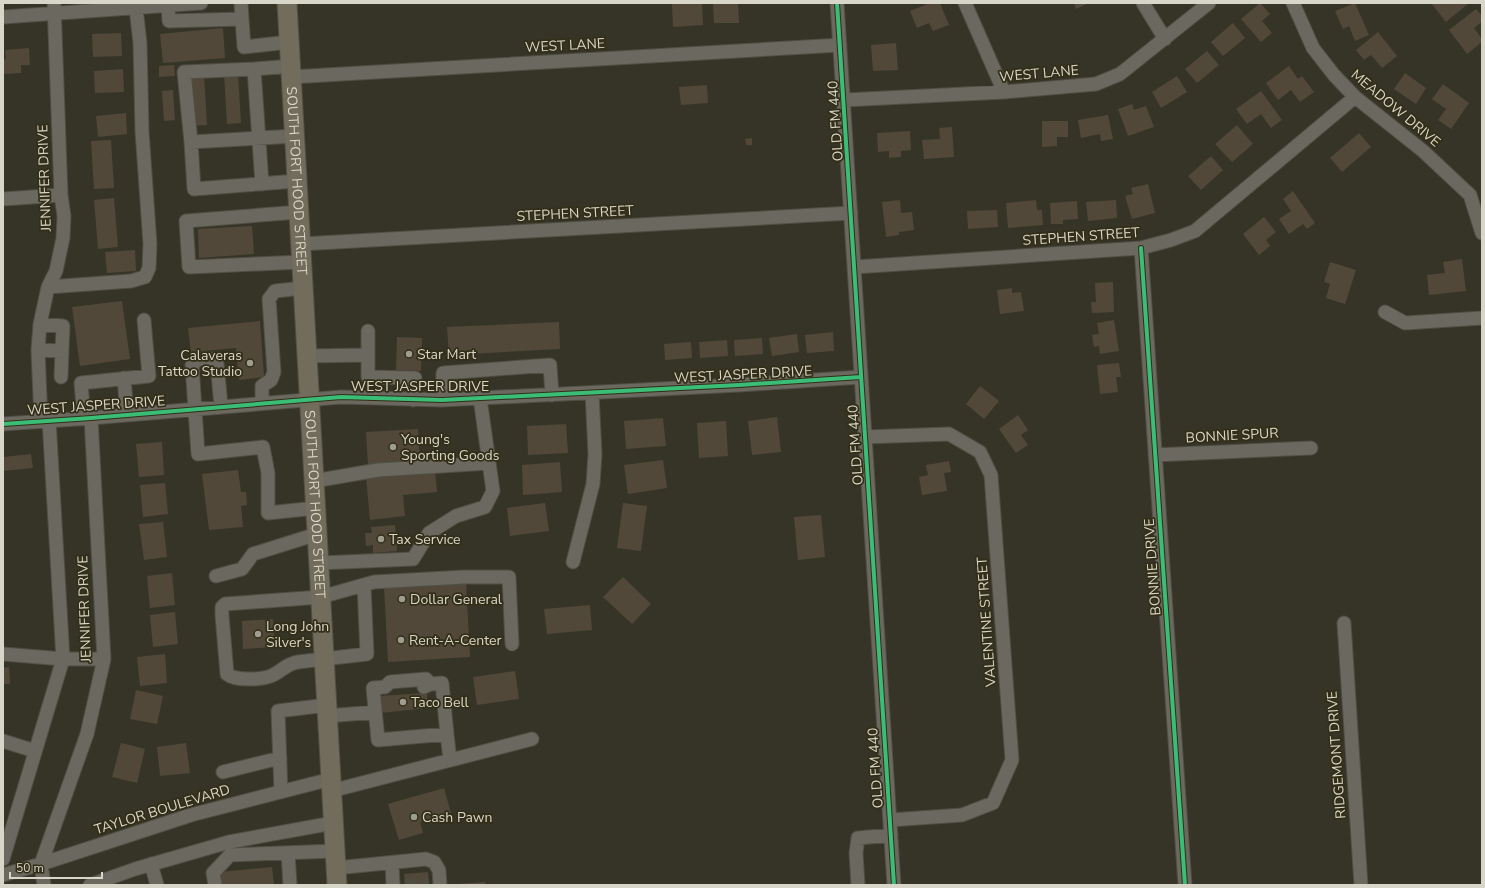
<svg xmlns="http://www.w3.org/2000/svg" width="1485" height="888" font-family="'Nunito Sans',sans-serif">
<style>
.building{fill:#51483a}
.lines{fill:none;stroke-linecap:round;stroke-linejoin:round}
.minor-tunnel{stroke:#4e4c3f;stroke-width:13;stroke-dasharray:13 6;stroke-linecap:butt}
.minor-casing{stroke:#514f45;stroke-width:15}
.highway-casing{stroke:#514f45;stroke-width:21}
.minor{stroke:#6b695f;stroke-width:13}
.highway{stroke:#716c5b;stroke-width:19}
.cycleway-casing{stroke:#322e17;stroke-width:6}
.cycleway{stroke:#3abd76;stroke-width:4}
.poi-dot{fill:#9f9d90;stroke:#322e17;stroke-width:1.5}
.labels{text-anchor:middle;stroke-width:3.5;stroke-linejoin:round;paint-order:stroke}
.street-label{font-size:14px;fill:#d8d6c8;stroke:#322e17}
.poi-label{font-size:14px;fill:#d8d6c8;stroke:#322e17;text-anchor:start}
</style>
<rect width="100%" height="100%" fill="#363427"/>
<path class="building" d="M 702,3 L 703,25 L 673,27 L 672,4 Z
M 738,3 L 739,23 L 714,23 L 713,4 Z
M 930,3 L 940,3 L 949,25 L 933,31 L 929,23 L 917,28 L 910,11 Z
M 1074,3 L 1089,3 L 1076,9 Z
M 1260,3 L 1270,14 L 1262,21 L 1272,33 L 1261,42 L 1241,19 Z
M 1355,3 L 1369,35 L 1355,41 L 1349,26 L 1343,29 L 1335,11 Z
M 1431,3 L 1469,3 L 1446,22 Z
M 1476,9 L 1482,16 L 1482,22 L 1474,28 L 1482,39 L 1482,42 L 1467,54 L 1449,30 Z
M 1233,23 L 1245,38 L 1223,56 L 1211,42 Z
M 223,28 L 225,58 L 163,63 L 160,34 Z
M 1378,32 L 1397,56 L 1382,68 L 1371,55 L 1364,60 L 1356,50 Z
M 121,33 L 122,56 L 93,57 L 92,34 Z
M 896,43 L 898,70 L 873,71 L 871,45 Z
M 29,48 L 30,65 L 21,65 L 21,73 L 3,74 L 3,60 L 6,59 L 5,50 Z
M 1207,51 L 1219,65 L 1197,83 L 1185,69 Z
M 174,65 L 175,76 L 159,77 L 159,66 Z
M 1289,66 L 1298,79 L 1302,76 L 1314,92 L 1300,102 L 1291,90 L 1278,100 L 1266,83 Z
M 123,69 L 124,92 L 95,93 L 94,71 Z
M 238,73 L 241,123 L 227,124 L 224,74 Z
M 1405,73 L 1426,88 L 1416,104 L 1394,89 Z
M 204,75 L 207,125 L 193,126 L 190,76 Z
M 1177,76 L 1187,92 L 1161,108 L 1152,92 Z
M 1443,84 L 1469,103 L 1451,129 L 1438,120 L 1446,109 L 1432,99 Z
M 707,85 L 708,103 L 681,105 L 679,87 Z
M 173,90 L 175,120 L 164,121 L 162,91 Z
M 1261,91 L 1282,120 L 1271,128 L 1261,114 L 1247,124 L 1236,109 Z
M 1132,104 L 1134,110 L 1146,106 L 1154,127 L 1128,136 L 1118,109 Z
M 126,113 L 127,134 L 98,137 L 96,116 Z
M 1108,115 L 1113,139 L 1101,141 L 1100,134 L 1081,138 L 1078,120 Z
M 1042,121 L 1068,121 L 1068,137 L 1057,137 L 1057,146 L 1042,147 Z
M 1237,125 L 1253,144 L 1232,162 L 1215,144 Z
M 952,127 L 954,157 L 924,159 L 922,140 L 940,139 L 939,128 Z
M 910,131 L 911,150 L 901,151 L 901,157 L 889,158 L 889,151 L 878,152 L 877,133 Z
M 1359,133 L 1371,147 L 1342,172 L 1330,158 Z
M 752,138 L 752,145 L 746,145 L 745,139 Z
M 111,140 L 114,188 L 94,189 L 91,141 Z
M 1211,156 L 1223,170 L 1201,190 L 1188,176 Z
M 1148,184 L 1155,213 L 1132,219 L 1125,196 L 1133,194 L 1131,188 Z
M 1293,191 L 1315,223 L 1307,229 L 1303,224 L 1289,234 L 1279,219 L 1291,211 L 1283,199 Z
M 114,198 L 118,247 L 98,249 L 94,200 Z
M 900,200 L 901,213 L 912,212 L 914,230 L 899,232 L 899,235 L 886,237 L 882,202 Z
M 1036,200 L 1037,210 L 1042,210 L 1043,225 L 1008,228 L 1006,203 Z
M 1116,200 L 1117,218 L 1088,221 L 1086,202 Z
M 1077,201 L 1078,219 L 1063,220 L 1063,224 L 1051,224 L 1050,203 Z
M 997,210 L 998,227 L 968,229 L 967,211 Z
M 1264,217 L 1276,232 L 1266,240 L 1270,246 L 1259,255 L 1243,234 Z
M 252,226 L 254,254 L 199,258 L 198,229 Z
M 135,250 L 136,271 L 107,273 L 105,252 Z
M 1462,259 L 1466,291 L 1429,295 L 1427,275 L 1445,273 L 1443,262 Z
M 1330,262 L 1356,270 L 1345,304 L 1326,298 L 1330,284 L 1324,282 Z
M 1113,282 L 1114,312 L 1092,313 L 1091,302 L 1096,302 L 1095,283 Z
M 1012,288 L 1012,293 L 1021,292 L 1024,311 L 1000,314 L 997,290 Z
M 122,301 L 130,359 L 80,366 L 72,307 Z
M 1114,320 L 1119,351 L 1100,354 L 1099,346 L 1094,347 L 1092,335 L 1099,334 L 1097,323 Z
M 260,321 L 264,377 L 239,380 L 236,348 L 191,352 L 188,328 Z
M 559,322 L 560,349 L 449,355 L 447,327 Z
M 833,332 L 834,351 L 807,353 L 805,335 Z
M 797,334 L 799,352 L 772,356 L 769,338 Z
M 397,337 L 422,338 L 421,371 L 396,370 Z
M 762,338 L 763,354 L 735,356 L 734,340 Z
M 727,340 L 728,356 L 700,358 L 699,342 Z
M 691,342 L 692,358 L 665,360 L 664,344 Z
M 1119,363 L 1121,377 L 1116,377 L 1118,392 L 1100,394 L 1097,365 Z
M 980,386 L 999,401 L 984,419 L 966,404 Z
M 1018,415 L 1028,430 L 1021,435 L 1028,445 L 1016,453 L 999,429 Z
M 777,417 L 781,452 L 752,455 L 748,421 Z
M 663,418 L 666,446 L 626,449 L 624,421 Z
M 726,421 L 728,456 L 699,458 L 697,423 Z
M 566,424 L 568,453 L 528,455 L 527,426 Z
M 418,429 L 420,462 L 368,465 L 366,432 Z
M 162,442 L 164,475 L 139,477 L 136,444 Z
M 31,454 L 33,468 L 3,471 L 3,457 Z
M 663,460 L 667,488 L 628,494 L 624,465 Z
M 949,461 L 951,472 L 944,473 L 947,491 L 922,495 L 919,477 L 928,475 L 926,465 Z
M 560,462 L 562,492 L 523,495 L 522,465 Z
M 238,470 L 241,492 L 246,492 L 247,505 L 241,506 L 243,527 L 209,530 L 202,474 Z
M 435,471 L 437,492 L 403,495 L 405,516 L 370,520 L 366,477 Z
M 165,483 L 168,514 L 143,517 L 140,485 Z
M 545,503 L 549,531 L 510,536 L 507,508 Z
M 623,503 L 647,506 L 641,551 L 617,548 Z
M 821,515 L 825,557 L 798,560 L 794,517 Z
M 163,522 L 167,557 L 144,560 L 139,524 Z
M 395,525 L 397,551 L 373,553 L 373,545 L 366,546 L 365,533 L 372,533 L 371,527 Z
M 172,573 L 175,605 L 150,608 L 147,576 Z
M 623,577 L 651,604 L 632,624 L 603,597 Z
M 466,582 L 470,657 L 388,662 L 384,587 Z
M 590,605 L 592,630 L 547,634 L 544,609 Z
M 175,612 L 178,644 L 153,647 L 150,615 Z
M 273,619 L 275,647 L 243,649 L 242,621 Z
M 165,654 L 167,683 L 140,686 L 137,657 Z
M 9,667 L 10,684 L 3,684 L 3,668 Z
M 515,671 L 519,699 L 477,705 L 473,677 Z
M 136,690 L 163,696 L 157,724 L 130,719 Z
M 427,693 L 428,708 L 380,713 L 378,696 Z
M 121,743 L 145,749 L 137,783 L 112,777 Z
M 186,743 L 190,773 L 160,776 L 157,747 Z
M 444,788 L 451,813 L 420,822 L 423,833 L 399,840 L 388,804 Z
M 272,867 L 274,885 L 221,885 L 220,872 Z
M 428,872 L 429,885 L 405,885 L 404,874 Z
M 485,882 L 486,885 L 458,885 L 458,884 Z"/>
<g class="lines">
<path class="minor-tunnel" d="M 405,885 L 429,884"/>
<defs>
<path id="minor" d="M 837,3 L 894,885
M 965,3 L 1004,92
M 1143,3 L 1165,39
M 1293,3 L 1313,48 L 1334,75 L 1355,97 L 1423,151 L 1470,195 L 1482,233
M 168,5 L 169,21 L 242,19 L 241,3
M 3,17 L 201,3
M 242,19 L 244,47 L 289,42
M 291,77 L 840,45
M 845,100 L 1004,92 L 1096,84 L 1120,74 L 1209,3
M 295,136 L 191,142 L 194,189 L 297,181
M 191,142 L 184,72 L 254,69
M 262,184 L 254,69 L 291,66
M 3,199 L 61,195
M 299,212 L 186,221 L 189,267 L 302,262
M 301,244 L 851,213
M 1141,248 L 1185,885
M 855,267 L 1141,248 L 1171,240 L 1195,231 L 1355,97
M 48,287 L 131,281 L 145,277 L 149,268 L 150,244 L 142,131 L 140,43 L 136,8
M 1385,312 L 1405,323 L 1482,318
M 40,324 L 63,326 L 62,351
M 368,331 L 368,377 L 415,378 L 413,400
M 38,350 L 62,351 L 61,377
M 307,356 L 368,355
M 124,378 L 127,414
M 442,400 L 443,373 L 550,365 L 552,395
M 262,403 L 262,386 L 271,380 L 274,372 L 269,299 L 275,291 L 303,288
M 221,406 L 217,363 L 215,359 L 198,359 L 192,365 L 198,454 L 263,447 L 268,473 L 268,513 L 316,508
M 41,421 L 38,350 L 40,324 L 48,287 L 56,271 L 63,238 L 64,216 L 61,195 L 54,3
M 3,424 L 91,418 L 341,397 L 442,400 L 739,385 L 861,377
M 865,437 L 949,434 L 980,452 L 991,475 L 1012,760 L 993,803 L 962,815 L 890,820
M 1155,455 L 1311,448
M 314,481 L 378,470 L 489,463
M 573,562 L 593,484 L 595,454 L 592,393
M 319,563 L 413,559 L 429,533 L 456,516 L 485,507 L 493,491 L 480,398
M 216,576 L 242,569 L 253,554 L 317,534
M 364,585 L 367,654 L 298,662 C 286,664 283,670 273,675 C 263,680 235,681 227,674 L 222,615 L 222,607 L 225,604 L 321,597 L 374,582 L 464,577 L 509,577 L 512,644
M 1344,623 L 1361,885
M 3,654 L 63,659 L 104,659
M 430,684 L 426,679 L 390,682 L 385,687 L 373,688 L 378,740 L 447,734 L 450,760
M 424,687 L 430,684 L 442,683 L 447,734
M 327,716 L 375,712
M 3,741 L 35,751
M 223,772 L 280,758
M 331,791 L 532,739
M 281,792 L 278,711 L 327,705
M 288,853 L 290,885
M 3,859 L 63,659 L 49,420
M 392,863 L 393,885
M 151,864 L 157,885
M 336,868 L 426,859 L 434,862 L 439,870 L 440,885
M 3,875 L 41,864 L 191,815 L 331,779
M 44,885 L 41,864 L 87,734 L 104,659 L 91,418 L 83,407 L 81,383 L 149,376 L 144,320
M 90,885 L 135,869 L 229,842 L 333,823
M 215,885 L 213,873 L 230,855 L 335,851
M 858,885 L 856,853 L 858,838 L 891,835"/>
<g id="highway">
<path id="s1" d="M 287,3 L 337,885"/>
</g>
</defs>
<use href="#minor" class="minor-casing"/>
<use href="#highway" class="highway-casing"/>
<use href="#minor" class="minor"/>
<use href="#highway" class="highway"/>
<defs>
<path id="cycleway" d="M 837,3 L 894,885
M 1141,248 L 1185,885
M 3,424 L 91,418 L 341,397 L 442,400 L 739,385 L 861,377"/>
</defs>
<use href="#cycleway" class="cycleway-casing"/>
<use href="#cycleway" class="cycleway"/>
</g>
<g class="poi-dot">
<circle cx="409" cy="354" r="4"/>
<circle cx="250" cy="363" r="4"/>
<circle cx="393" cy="447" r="4"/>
<circle cx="381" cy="539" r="4"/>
<circle cx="402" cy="599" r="4"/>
<circle cx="258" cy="634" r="4"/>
<circle cx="401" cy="640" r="4"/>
<circle cx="403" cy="702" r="4"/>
<circle cx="414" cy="817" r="4"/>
</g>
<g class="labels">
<g class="street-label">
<text transform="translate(565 45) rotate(-3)" y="5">WEST LANE</text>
<text transform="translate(1039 73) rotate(-5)" y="5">WEST LANE</text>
<text transform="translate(1396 108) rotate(40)" y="5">MEADOW DRIVE</text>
<text transform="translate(835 121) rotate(-94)" y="5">OLD FM 440</text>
<text transform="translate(44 178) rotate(-92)" y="5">JENNIFER DRIVE</text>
<text dy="5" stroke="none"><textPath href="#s1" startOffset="178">SOUTH FORT HOOD STREET</textPath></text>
<text transform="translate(575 213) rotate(-3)" y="5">STEPHEN STREET</text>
<text transform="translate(1081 236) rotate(-4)" y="5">STEPHEN STREET</text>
<text transform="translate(743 374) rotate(-3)" y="5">WEST JASPER DRIVE</text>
<text x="420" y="391">WEST JASPER DRIVE</text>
<text transform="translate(96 405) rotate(-4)" y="5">WEST JASPER DRIVE</text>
<text transform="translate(1232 435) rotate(-3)" y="5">BONNIE SPUR</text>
<text transform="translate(855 445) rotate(-94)" y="5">OLD FM 440</text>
<text dy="5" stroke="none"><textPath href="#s1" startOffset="502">SOUTH FORT HOOD STREET</textPath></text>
<text transform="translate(1152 567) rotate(-94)" y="5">BONNIE DRIVE</text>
<text transform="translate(84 609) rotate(-92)" y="5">JENNIFER DRIVE</text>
<text transform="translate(986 622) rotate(-94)" y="5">VALENTINE STREET</text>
<text transform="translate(1336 755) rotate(-94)" y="5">RIDGEMONT DRIVE</text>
<text transform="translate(875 768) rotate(-94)" y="5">OLD FM 440</text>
<text transform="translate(162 809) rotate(-17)" y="5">TAYLOR BOULEVARD</text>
</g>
<g class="poi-label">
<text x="417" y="359">Star Mart</text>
<text x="242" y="360" text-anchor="end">Calaveras<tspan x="242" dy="16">Tattoo Studio</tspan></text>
<text x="401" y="444">Young's<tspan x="401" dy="16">Sporting Goods</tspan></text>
<text x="389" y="544">Tax Service</text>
<text x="410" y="604">Dollar General</text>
<text x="266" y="631">Long John<tspan x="266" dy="16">Silver's</tspan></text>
<text x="409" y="645">Rent-A-Center</text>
<text x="411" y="707">Taco Bell</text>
<text x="422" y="822">Cash Pawn</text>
</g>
</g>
<rect width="1485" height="888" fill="none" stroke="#d8d6c8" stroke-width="8"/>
<path d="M10 872v6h92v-6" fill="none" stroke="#d8d6c8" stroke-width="2"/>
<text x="16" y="872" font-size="12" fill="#d8d6c8" stroke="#322e17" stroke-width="3" paint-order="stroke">50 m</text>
</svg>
